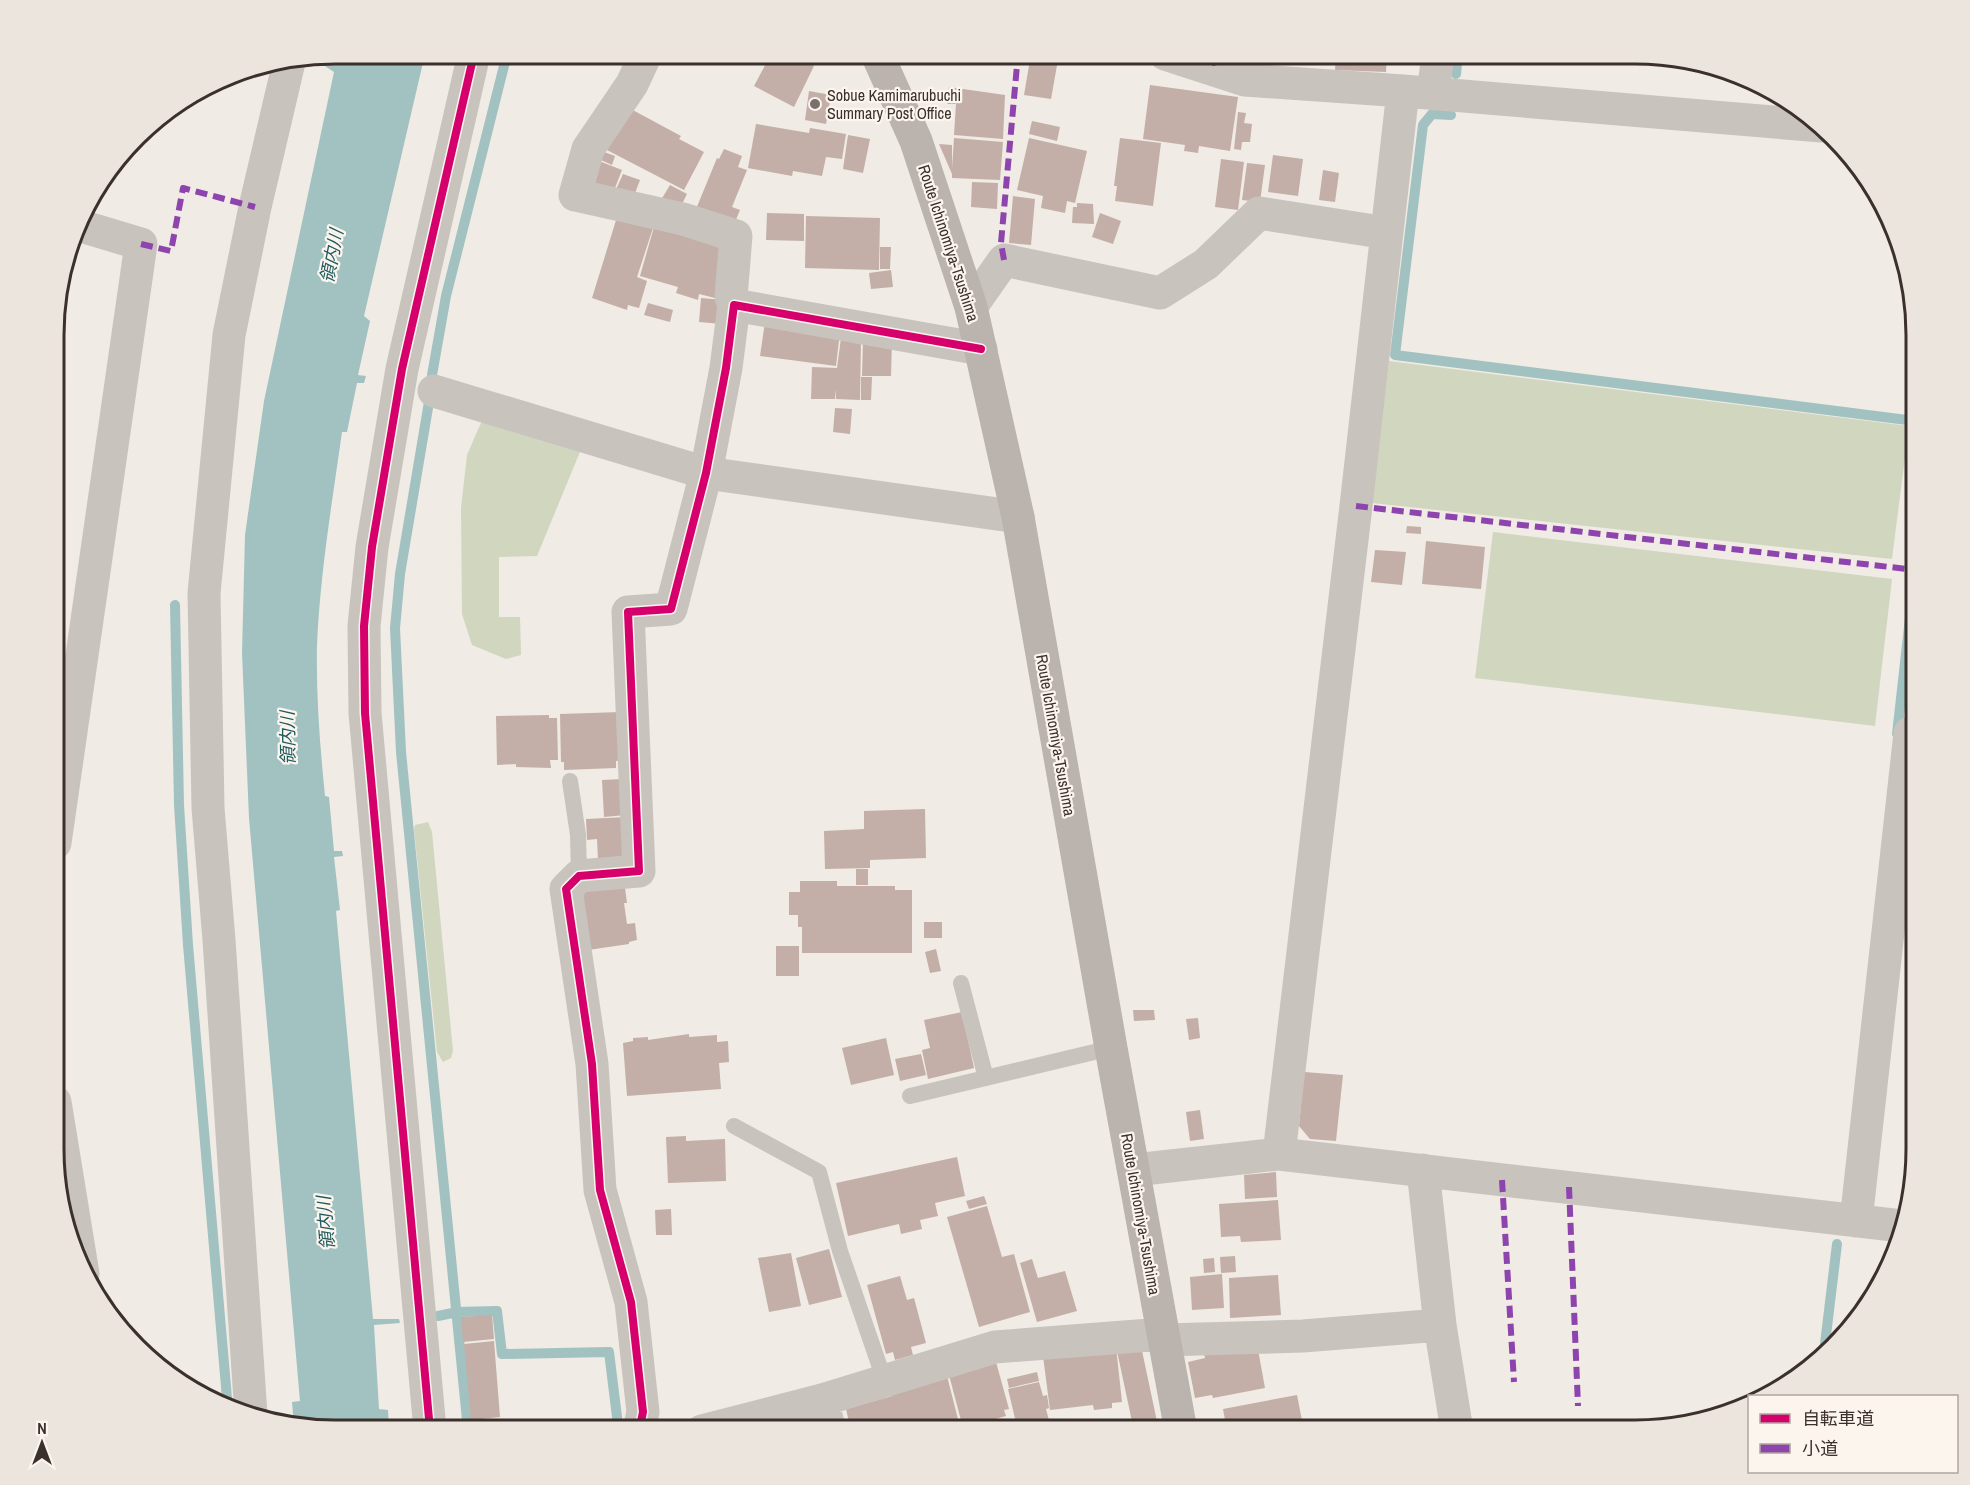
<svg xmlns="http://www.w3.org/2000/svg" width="1970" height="1485" font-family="'Archivo Narrow','Noto Sans JP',sans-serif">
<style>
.green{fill:#d1d6bf}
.water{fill:#a1c2c1}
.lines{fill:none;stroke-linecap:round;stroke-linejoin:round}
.stream{stroke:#a1c2c1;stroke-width:10}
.building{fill:#c3afa7}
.service{stroke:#c9c3be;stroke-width:16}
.minor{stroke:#c9c3be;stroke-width:33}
.secondary{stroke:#bab3ae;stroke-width:33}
.quiet{stroke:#8e44ad;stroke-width:6;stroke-dasharray:12 6;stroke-linecap:butt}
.cycleway-casing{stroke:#fbf5ee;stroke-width:11}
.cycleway{stroke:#d6006c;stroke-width:8}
.poi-dot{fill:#7a716c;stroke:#fbf5ee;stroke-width:2}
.labels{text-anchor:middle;stroke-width:4.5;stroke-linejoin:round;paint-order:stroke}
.poi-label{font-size:16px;fill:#3b302b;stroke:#fbf5ee;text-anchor:start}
.street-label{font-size:16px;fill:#3b302b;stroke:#fbf5ee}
.water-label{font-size:18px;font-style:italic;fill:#1f5a5e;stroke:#fbf5ee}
.rim{fill:none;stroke:#3b302b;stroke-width:3}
</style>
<rect width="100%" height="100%" fill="#f0ebe5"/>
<path class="green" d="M 1389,361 L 1909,426 L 1892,559 L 1372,503 Z
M 483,418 L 582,447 L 537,556 L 499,557 L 499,617 L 520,617 L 521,655 L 506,659 L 472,645 L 462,614 L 461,508 L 467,455 Z
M 1493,532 L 1892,579 L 1875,726 L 1475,678 Z
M 428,822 L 432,832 L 453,1051 L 451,1058 L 443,1062 L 437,1052 L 414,829 L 415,825 Z"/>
<path class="water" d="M 336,54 L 425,54 L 364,316 L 370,321 L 358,375 L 366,376 L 364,383 L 357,383 L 347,432 L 342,432 C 332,503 320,574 317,646 C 316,696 320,746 325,796 L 329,797 L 334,851 L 342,851 L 343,856 L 334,857 L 340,910 L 336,911 L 373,1319 L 399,1319 L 400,1323 L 374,1325 L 379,1409 L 388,1410 L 389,1430 L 318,1430 L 294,1425 L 292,1402 L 300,1401 L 249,818 L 242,653 L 245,535 L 264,401 L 334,72 L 314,59 Z"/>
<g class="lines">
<path class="stream" d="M 1456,74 L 1458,54
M 1451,115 L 1432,114 L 1423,125 L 1395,355 L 1915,421
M 432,375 L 446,296 L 507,54
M 429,402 L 400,574 L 395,628 L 401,752 L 468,1430
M 175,605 L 179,805 L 188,945 L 228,1410
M 1897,734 L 1914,582
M 438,1316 L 457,1312 L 497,1311 L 502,1354 L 609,1352 L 618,1425 L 629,1425
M 1824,1352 L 1837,1244"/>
</g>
<path class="building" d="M 771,54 L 791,54 L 814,66 L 794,107 L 754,86 Z
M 1031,54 L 1059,54 L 1051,99 L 1024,95 Z
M 1233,54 L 1260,54 L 1258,62 Z
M 1336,54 L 1387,54 L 1386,72 L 1335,70 Z
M 1150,85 L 1238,97 L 1230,151 L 1199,146 L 1198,153 L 1184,151 L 1185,145 L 1143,139 Z
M 949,87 L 1005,95 L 1003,139 L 954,135 L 956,104 L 947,104 Z
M 809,91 L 831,95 L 826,124 L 805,120 Z
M 629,108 L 681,136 L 679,139 L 704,152 L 684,190 L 607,150 Z
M 1238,112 L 1246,113 L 1244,123 L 1252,124 L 1250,142 L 1242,142 L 1241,150 L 1234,149 Z
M 1032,121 L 1060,127 L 1057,141 L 1029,134 Z
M 756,124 L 809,133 L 810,128 L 846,134 L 842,159 L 826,157 L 822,176 L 793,171 L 792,176 L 748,168 Z
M 848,135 L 870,139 L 863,173 L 843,169 Z
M 954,138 L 1003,142 L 1000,180 L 952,178 L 952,174 L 939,144 L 952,145 L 952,168 Z
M 1029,138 L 1087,151 L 1075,203 L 1067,201 L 1065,213 L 1041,208 L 1043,196 L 1017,190 Z
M 1120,138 L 1161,143 L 1153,206 L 1115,201 L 1117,186 L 1114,186 Z
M 724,149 L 742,156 L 738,167 L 747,170 L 732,207 L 740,210 L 732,229 L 694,214 L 717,158 L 719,159 Z
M 604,152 L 615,156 L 612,165 L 601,160 Z
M 1273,155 L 1303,159 L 1298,196 L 1268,192 Z
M 1221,159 L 1244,162 L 1238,210 L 1215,207 Z
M 599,161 L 622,170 L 613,193 L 590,184 Z
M 1247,163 L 1265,165 L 1260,202 L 1242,200 Z
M 1323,170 L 1339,173 L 1335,202 L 1319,200 Z
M 623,174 L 640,180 L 632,201 L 614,194 Z
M 972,182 L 998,183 L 997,209 L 971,207 Z
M 670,185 L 687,194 L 679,210 L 661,200 Z
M 1013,196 L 1035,199 L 1031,245 L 1009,243 Z
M 1077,203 L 1093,204 L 1094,224 L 1072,223 L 1073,207 L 1077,207 Z
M 767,213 L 804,214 L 804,241 L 766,240 Z
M 1100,213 L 1121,221 L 1113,244 L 1092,237 Z
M 806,216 L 880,218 L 879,270 L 805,268 Z
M 617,217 L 653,228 L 637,277 L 647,281 L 639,308 L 628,305 L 627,310 L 592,298 Z
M 656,220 L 727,242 L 715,298 L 699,294 L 698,300 L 676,293 L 678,287 L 640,276 Z
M 880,247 L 891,247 L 890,269 L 880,269 Z
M 891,270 L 893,287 L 871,289 L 869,273 Z
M 701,298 L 724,300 L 722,324 L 699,322 Z
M 648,303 L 673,310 L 670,322 L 644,315 Z
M 765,322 L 840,332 L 836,366 L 760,356 Z
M 841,338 L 861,338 L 860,400 L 836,399 L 836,389 L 835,399 L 811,399 L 812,367 L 837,368 Z
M 863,341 L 892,342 L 891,376 L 862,376 Z
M 861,377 L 872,377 L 871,400 L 861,400 Z
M 835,408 L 852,409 L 850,434 L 833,432 Z
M 1407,526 L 1421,527 L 1421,534 L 1406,533 Z
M 1426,541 L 1485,547 L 1481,589 L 1422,584 Z
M 1375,550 L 1406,552 L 1402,585 L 1371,582 Z
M 621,712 L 623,760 L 616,761 L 616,768 L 564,770 L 564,762 L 561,762 L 560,714 Z
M 549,715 L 549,718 L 557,718 L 558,760 L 550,760 L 551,768 L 516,767 L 516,764 L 497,765 L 496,716 Z
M 624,779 L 626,815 L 604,817 L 602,780 Z
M 925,809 L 926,858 L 870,860 L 870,868 L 825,869 L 824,831 L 864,829 L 864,811 Z
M 627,817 L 629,858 L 598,860 L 597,839 L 587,840 L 586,819 Z
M 856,869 L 868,869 L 868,885 L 856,885 Z
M 624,881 L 627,903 L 624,903 L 627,924 L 635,923 L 637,940 L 629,942 L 629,944 L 588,950 L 580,892 Z
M 800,881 L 837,881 L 837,886 L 895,886 L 895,890 L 912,890 L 912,953 L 802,953 L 802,927 L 798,927 L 798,915 L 789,915 L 789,892 L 800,892 Z
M 924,922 L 942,922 L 942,938 L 924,938 Z
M 776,946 L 799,946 L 799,976 L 776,976 Z
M 936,949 L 941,971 L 930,973 L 925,952 Z
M 1133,1010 L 1154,1010 L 1155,1020 L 1134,1021 Z
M 962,1012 L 974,1068 L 928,1079 L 922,1050 L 930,1048 L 924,1020 Z
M 1198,1018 L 1200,1038 L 1189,1040 L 1186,1019 Z
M 689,1034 L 689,1037 L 717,1035 L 717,1042 L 728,1041 L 729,1062 L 719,1063 L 721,1089 L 627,1096 L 623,1043 L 633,1041 L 633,1038 L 648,1037 L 648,1040 Z
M 886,1038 L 894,1075 L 851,1085 L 842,1048 Z
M 921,1054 L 926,1075 L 900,1081 L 895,1059 Z
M 1304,1072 L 1343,1075 L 1336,1141 L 1310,1139 L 1299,1126 Z
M 1200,1110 L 1204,1139 L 1190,1141 L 1186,1112 Z
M 686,1136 L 686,1141 L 725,1139 L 726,1181 L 668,1183 L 666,1137 Z
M 957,1157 L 965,1196 L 935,1203 L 938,1216 L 920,1220 L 922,1229 L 901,1234 L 899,1224 L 848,1236 L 836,1183 Z
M 1276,1172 L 1277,1197 L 1245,1199 L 1244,1175 Z
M 984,1196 L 987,1204 L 969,1209 L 966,1201 Z
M 1278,1200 L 1281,1240 L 1241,1242 L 1240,1236 L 1221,1237 L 1219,1204 Z
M 987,1206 L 1002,1257 L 1014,1254 L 1030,1312 L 979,1327 L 947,1217 Z
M 671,1209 L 672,1235 L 656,1235 L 655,1210 Z
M 829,1249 L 842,1297 L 809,1305 L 796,1258 Z
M 791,1253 L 801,1306 L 769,1312 L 758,1258 Z
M 1235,1256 L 1236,1272 L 1221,1273 L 1220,1257 Z
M 1214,1258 L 1215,1272 L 1204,1273 L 1203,1259 Z
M 1032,1259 L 1038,1278 L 1065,1271 L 1077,1311 L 1037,1322 L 1020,1263 Z
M 1222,1274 L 1224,1308 L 1192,1310 L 1190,1277 Z
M 1278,1275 L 1281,1315 L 1230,1318 L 1229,1278 Z
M 900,1276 L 907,1300 L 914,1298 L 926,1343 L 911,1347 L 913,1355 L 895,1360 L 893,1352 L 886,1354 L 867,1285 Z
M 492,1315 L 494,1339 L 463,1342 L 461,1317 Z
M 494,1341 L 500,1417 L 471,1420 L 464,1344 Z
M 1257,1344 L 1265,1388 L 1213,1398 L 1212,1395 L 1195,1398 L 1188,1362 L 1205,1358 L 1204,1354 Z
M 1141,1346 L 1159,1431 L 1134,1431 L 1117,1351 Z
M 1116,1347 L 1122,1402 L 1112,1403 L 1112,1408 L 1094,1410 L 1093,1405 L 1050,1410 L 1043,1356 Z
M 996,1362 L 1009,1409 L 1004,1410 L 1006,1416 L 963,1428 L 949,1375 Z
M 1037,1372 L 1039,1381 L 1009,1388 L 1007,1379 Z
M 947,1376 L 959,1423 L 952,1425 L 954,1431 L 851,1431 L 846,1409 L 892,1396 L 891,1391 Z
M 1039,1382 L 1043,1396 L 1047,1395 L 1049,1408 L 1046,1409 L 1050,1424 L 1054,1423 L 1056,1431 L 1018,1431 L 1008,1389 Z
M 1297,1395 L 1304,1431 L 1227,1431 L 1223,1409 Z
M 814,1420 L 817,1431 L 776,1431 L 776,1430 Z"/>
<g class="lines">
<path class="service" d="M 570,781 L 578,835 L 579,876
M 961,983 L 986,1078
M 910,1096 L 1111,1048
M 734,1126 L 819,1172 L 840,1251 L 885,1382"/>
<path class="minor" d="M 646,54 L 632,84 L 588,149 L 575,195 L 683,219 L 736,236 L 731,297 L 734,305
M 1165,54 L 1245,80 L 1403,91 L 1821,126
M 1433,94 L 1438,54
M 971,307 L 1004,260 L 1160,293 L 1206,264 L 1259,213 L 1387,233
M 434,391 L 706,473 L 1018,517
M 55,843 L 141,244 L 81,226
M 55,1102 L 83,1274
M 1279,1154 L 1356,506 L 1403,91
M 1134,1170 L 1279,1154 L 1902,1226
M 1423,1170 L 1440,1325 L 1457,1431
M 1856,1221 L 1910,733
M 1164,1340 L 1303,1336 L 1440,1325
M 822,1400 L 830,1431
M 251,1415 L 219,940 L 208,808 L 204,593 L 229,335 L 255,207 L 289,62
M 430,1430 L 365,713 L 364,626 L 372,547 L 402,369 L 474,54
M 639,1431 L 643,1412 L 631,1302 L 600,1190 L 592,1064 L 566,889 L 579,876 L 639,871 L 628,612 L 671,609 L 706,473 L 726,368 L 734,305 L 981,349
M 702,1431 L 822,1400 L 995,1347 L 1163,1334"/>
<path class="secondary" d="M 877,54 L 916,141 L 971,307 L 1018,517 L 1111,1048 L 1181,1431"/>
<path class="quiet" d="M 1212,54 L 1217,71
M 141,244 L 171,251 L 183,188 L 255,207
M 1004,260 L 1001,243 L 1018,54
M 1356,506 L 1916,570
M 1502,1180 L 1514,1382
M 1569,1187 L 1578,1406"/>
<defs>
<path id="cycleway" d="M 430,1430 L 365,713 L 364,626 L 372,547 L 402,369 L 474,54
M 639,1431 L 643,1412 L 631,1302 L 600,1190 L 592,1064 L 566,889 L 579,876 L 639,871 L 628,612 L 671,609 L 706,473 L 726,368 L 734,305 L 981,349"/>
</defs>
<use href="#cycleway" class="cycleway-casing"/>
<use href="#cycleway" class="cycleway"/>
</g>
<circle class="poi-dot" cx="815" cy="104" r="6"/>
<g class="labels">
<g class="poi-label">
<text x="827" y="101">Sobue Kamimarubuchi<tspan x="827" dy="18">Summary Post Office</tspan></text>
</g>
<g class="street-label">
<text transform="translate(949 243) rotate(72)" y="6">Route Ichinomiya-Tsushima</text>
<text transform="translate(1056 735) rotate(80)" y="6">Route Ichinomiya-Tsushima</text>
<text transform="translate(1141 1214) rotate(80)" y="6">Route Ichinomiya-Tsushima</text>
</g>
<g class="water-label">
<text transform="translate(332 256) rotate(-79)" y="6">領内川</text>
<text transform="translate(288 738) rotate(-91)" y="6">領内川</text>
<text transform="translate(326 1223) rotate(-95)" y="6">領内川</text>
</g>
</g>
<path d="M0 0H1970V1485H0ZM335 64H1635A271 271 0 0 1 1906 335V1149A271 271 0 0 1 1635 1420H335A271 271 0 0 1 64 1149V335A271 271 0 0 1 335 64Z" fill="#ece5de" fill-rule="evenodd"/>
<path class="rim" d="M335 64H1635A271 271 0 0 1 1906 335V1149A271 271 0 0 1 1635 1420H335A271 271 0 0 1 64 1149V335A271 271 0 0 1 335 64Z"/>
<rect x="1748" y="1395" width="210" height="78" fill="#fbf5ee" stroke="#aea6a0" stroke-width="1.5"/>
<rect x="1760" y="1414" width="30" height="9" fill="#d6006c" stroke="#aea6a0" stroke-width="1.5"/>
<text x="1802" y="1425" font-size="18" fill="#3b302b">自転車道</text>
<rect x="1760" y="1444" width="30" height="9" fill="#8e44ad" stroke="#aea6a0" stroke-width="1.5"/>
<text x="1802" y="1455" font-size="18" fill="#3b302b">小道</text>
<g transform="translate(42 1443)" stroke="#fbf5ee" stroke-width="4.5" paint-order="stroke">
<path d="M0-4.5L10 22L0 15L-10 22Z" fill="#3b302b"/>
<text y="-9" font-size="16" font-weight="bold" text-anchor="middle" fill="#3b302b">N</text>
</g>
</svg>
